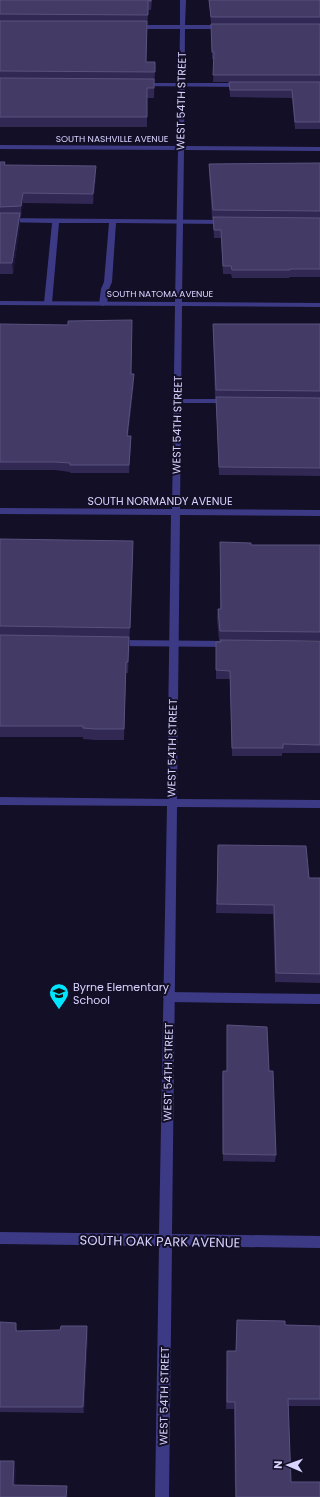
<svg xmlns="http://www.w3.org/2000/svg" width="320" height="1497" font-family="Poppins,sans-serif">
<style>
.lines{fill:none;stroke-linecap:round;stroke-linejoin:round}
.lane{fill:#3d3a85;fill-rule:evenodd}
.street{fill:#3d3a85;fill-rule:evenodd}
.wall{fill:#312854}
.shaded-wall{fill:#1d163a}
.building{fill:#433a66;stroke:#5a527e}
.labels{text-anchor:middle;stroke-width:4;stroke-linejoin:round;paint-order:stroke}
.far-street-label{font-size:9px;fill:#d9d4ff;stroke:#130f26}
.street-label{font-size:11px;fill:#d9d4ff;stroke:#130f26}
.poi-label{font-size:11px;fill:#d9d4ff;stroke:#130f26;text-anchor:start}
.near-street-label{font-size:13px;fill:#d9d4ff;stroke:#130f26}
</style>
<rect width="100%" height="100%" fill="#130f26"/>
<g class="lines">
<path class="lane" d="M 142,83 L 242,83 L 245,85 L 242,87 L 140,86 L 139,85 Z
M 0,218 L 226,220 L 229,222 L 226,224 L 116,223 L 112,282 L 109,289 L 107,304 L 103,306 L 99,304 L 101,289 L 104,282 L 109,223 L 59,223 L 52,303 L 48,305 L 44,303 L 52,223 L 0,222 Z
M 174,399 L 228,399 L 232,401 L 228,403 L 177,403 L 173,401 Z
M 116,640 L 230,641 L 235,644 L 230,647 L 116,646 L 111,643 Z
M 169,992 L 320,994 L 320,1004 L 169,1002 L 165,1000 L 163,997 L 165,994 Z"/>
<path class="street" d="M 180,0 L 186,0 L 185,25 L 224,25 L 227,27 L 224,29 L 185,29 L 184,146 L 320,147 L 320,151 L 184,150 L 182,302 L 320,303 L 320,307 L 182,306 L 180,509 L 320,510 L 320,516 L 180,515 L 177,799 L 320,800 L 320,808 L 177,807 L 172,1234 L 320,1236 L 320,1248 L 172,1246 L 169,1497 L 155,1497 L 159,1246 L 0,1244 L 0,1232 L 159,1234 L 167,806 L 0,805 L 0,797 L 167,799 L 171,515 L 0,514 L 0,508 L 172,509 L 175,306 L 0,305 L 0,301 L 175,302 L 178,150 L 0,149 L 0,145 L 178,146 L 180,29 L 134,29 L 131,27 L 134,25 L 180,25 Z"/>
</g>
<path class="wall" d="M 0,0 L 152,0 L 151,10 L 148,10 L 146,62 L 155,62 L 155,71 L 154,98 L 147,98 L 147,127 L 0,127 Z
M 209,0 L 320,0 L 320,129 L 295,129 L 292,98 L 230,97 L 229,82 L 213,82 L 214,59 L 212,59 L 211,24 Z
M 0,162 L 5,162 L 5,165 L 96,176 L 93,204 L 23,203 L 21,217 L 20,217 L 20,224 L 13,274 L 0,274 Z
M 320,163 L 320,277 L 290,277 L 289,278 L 232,278 L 231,274 L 223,274 L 221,238 L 214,238 L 213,218 L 212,218 L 209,171 L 209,164 Z
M 0,324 L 131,374 L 134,383 L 128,436 L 131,444 L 129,473 L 70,473 L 70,472 L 55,470 L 0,470 Z
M 213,324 L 320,324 L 320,476 L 219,475 L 216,398 L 215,398 L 213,332 Z
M 0,539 L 133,552 L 128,673 L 126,673 L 124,740 L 95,740 L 83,739 L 83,737 L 0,737 Z
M 220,542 L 251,545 L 320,545 L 320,640 L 219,640 L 217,618 L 218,609 L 220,609 Z
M 320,641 L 320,753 L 282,753 L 282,756 L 232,756 L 230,679 L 216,679 L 216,642 Z
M 218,845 L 309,878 L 320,878 L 320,983 L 275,982 L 273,914 L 216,913 Z
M 227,1025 L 269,1071 L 276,1155 L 275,1162 L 223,1161 L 222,1077 L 223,1071 L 227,1071 Z
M 237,1320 L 285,1325 L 320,1326 L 320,1406 L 288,1406 L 291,1482 L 320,1497 L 235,1497 L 234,1409 L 226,1409 L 227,1358 L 227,1351 L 236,1351 Z
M 0,1322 L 17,1329 L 17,1331 L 88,1332 L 84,1413 L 0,1412 Z"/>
<path class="shaded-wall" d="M 96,166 L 96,176 L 93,204 L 93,194 Z
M 23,193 L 23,203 L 21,217 L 21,206 Z
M 20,213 L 20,224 L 13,274 L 12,263 Z
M 134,374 L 134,383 L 127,444 L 127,436 Z
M 131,436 L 131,444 L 129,473 L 129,465 Z
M 133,541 L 133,552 L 130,639 L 130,628 Z
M 129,637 L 130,648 L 128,673 L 128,662 Z
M 126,662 L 126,673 L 124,740 L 124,729 Z
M 87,1326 L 88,1332 L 84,1413 L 83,1407 Z
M 14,1461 L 16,1470 L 15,1493 L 13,1485 Z
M 67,1486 L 68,1495 L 68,1497 L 66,1497 Z"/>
<path class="building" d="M 0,0 L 151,0 L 151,1 L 148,1 L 148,15 L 0,14 Z
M 209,0 L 320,0 L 320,17 L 211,17 Z
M 0,21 L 147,21 L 146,62 L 155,62 L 155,72 L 0,71 Z
M 211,24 L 320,24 L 320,75 L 213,75 L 214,52 L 212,52 Z
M 0,78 L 154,79 L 154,88 L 147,88 L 147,117 L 0,117 Z
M 229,82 L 320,82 L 320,122 L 295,122 L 292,90 L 230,90 Z
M 0,162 L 5,162 L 4,165 L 96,166 L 93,194 L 23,193 L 21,206 L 0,207 Z
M 320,163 L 320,211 L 213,210 L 209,164 Z
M 0,213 L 20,213 L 12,263 L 0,263 Z
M 213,217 L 320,218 L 320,269 L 290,269 L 290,270 L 232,270 L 231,266 L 223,266 L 221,230 L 214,230 Z
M 132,320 L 131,374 L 134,374 L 127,436 L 131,436 L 129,465 L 70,465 L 70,463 L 55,462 L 0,462 L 0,324 L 68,325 L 68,321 Z
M 213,324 L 320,324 L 320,391 L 216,390 Z
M 216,397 L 320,398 L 320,468 L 219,467 Z
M 0,539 L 133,541 L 130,628 L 0,626 Z
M 220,542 L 251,543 L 251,545 L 320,545 L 320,632 L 220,631 L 218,609 L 221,609 Z
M 0,635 L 129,637 L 128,662 L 126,662 L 124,729 L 95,729 L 83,728 L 83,726 L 0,726 Z
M 220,640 L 320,641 L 320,745 L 283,744 L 283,748 L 232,748 L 230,671 L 216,670 L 216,642 L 221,642 Z
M 218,845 L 306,846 L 309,878 L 320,878 L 320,974 L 276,973 L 274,905 L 217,904 Z
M 227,1025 L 267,1027 L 269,1071 L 273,1071 L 276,1155 L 223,1154 L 223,1071 L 227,1071 Z
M 237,1320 L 285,1321 L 285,1325 L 320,1326 L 320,1399 L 288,1399 L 291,1482 L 320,1482 L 320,1497 L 236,1497 L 235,1402 L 227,1402 L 227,1351 L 236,1351 Z
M 0,1322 L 16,1323 L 16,1331 L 60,1330 L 61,1326 L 87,1326 L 83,1407 L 0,1407 Z
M 0,1461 L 14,1461 L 13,1485 L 67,1486 L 66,1497 L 0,1497 Z"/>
<defs>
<symbol id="school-pin" viewBox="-11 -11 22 30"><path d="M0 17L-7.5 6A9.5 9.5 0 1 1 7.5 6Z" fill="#00e5ff" stroke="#130f26"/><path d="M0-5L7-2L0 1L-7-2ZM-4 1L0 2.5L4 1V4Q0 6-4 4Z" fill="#111"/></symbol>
</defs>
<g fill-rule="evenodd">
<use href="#school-pin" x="48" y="982" width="22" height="30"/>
</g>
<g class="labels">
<g class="far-street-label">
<text x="112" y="142">SOUTH NASHVILLE AVENUE</text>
<text x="160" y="297">SOUTH NATOMA AVENUE</text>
</g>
<g class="street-label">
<text transform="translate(181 101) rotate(-89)" y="4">WEST 54TH STREET</text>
<text transform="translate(177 425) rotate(-89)" y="4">WEST 54TH STREET</text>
<text x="160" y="505">SOUTH NORMANDY AVENUE</text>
<text transform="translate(172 748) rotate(-89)" y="4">WEST 54TH STREET</text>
<text transform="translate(168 1072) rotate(-89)" y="4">WEST 54TH STREET</text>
<text transform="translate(164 1396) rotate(-89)" y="4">WEST 54TH STREET</text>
</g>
<g class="poi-label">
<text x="73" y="991">Byrne Elementary<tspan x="73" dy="13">School</tspan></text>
</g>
<g class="near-street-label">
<text transform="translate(160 1241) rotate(1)" y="5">SOUTH OAK PARK AVENUE</text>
</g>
</g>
<g transform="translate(288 1465) rotate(272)" stroke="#130f26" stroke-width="3" paint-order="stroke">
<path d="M0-3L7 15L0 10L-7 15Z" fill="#d9d4ff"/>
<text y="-6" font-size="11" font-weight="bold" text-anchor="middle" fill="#d9d4ff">N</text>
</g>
</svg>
